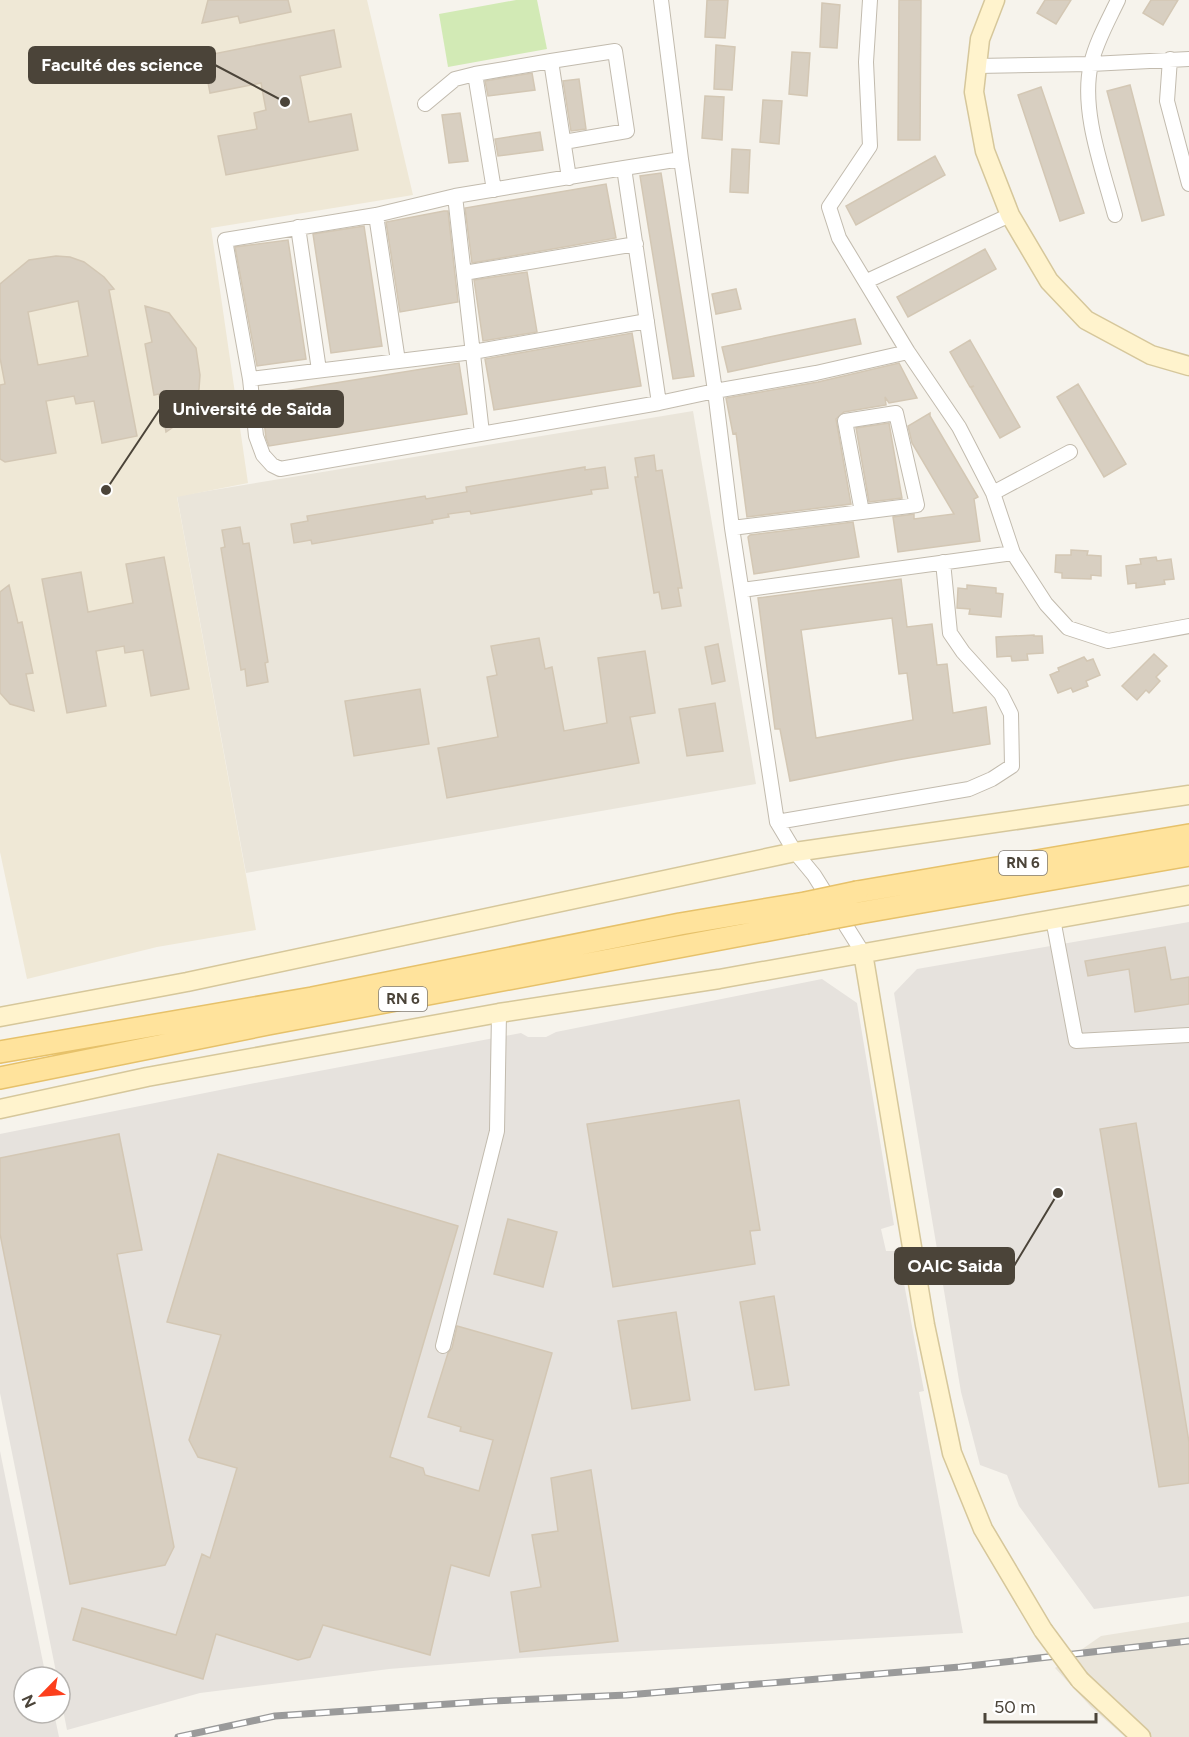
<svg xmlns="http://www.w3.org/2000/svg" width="1189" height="1737" font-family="Figtree,sans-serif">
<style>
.residential{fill:#eae5da}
.industrial{fill:#e6e2dd}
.education{fill:#efe8d6}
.green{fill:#d2eab5}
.building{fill:#d8cfc1;stroke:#d3c7b4;stroke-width:1.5;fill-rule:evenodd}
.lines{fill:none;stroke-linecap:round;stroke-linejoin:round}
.street-casing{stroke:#c2bbae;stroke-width:16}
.secondary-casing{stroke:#d6c79b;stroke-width:21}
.primary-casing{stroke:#e6c16a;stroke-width:24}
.street{stroke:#fff;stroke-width:14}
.secondary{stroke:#fff3cd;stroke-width:18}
.primary{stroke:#ffe39c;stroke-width:21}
.rail-casing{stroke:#9a9a9a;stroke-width:7}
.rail{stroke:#fff;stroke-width:4.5;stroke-dasharray:14;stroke-linecap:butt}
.secondary-bridge-casing{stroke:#d6c79b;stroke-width:21;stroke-linecap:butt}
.primary-bridge-casing{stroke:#e6c16a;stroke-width:24;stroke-linecap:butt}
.secondary-bridge{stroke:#fff3cd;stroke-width:18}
.primary-bridge{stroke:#ffe39c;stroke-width:21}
.labels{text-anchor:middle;stroke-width:5;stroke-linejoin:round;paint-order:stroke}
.shield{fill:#fff;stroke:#817c74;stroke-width:1.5}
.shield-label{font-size:15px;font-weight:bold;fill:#4b4439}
.leader{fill:none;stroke:#4b4439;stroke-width:2}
.callout-dot{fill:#4b4439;stroke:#fff;stroke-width:2}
.callout{fill:#4b4439;stroke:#4b4439;stroke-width:2}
.callout-label{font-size:18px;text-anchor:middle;font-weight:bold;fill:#fff}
</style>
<rect width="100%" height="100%" fill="#f6f3ec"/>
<path class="residential" d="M 693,411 L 756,784 L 246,873 L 177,496 Z
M 1189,1622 L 1189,1737 L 1125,1737 L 1091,1707 L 1055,1668 L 1101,1636 Z"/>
<path class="industrial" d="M 1189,922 L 1189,1596 L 1094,1609 L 1019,1506 L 1007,1475 L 980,1465 L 961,1392 L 894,993 L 917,969 Z
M 822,979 L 857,1003 L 894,1225 L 881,1229 L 886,1251 L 898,1251 L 924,1391 L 919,1392 L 963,1633 L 522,1658 L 389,1669 L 200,1693 L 67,1730 L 60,1694 L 60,1677 L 57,1677 L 0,1393 L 0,1134 L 250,1084 L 521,1033 L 528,1037 L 546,1037 L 556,1032 Z
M 0,1451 L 46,1677 L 24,1677 L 24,1713 L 54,1713 L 59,1737 L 0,1737 Z"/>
<path class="education" d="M 0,0 L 367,0 L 413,195 L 211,228 L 248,483 L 177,497 L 256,930 L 157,947 L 27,979 L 0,852 Z"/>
<path class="green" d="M 516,0 L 537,0 L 547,49 L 448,67 L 439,14 Z"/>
<path class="building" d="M 208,0 L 288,0 L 291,12 L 240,23 L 238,16 L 202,23 Z
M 707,0 L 728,0 L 725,38 L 705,37 Z
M 899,0 L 921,0 L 920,140 L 898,140 Z
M 1045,0 L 1071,0 L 1056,24 L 1037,13 Z
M 1151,0 L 1178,0 L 1163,25 L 1143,13 Z
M 822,3 L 840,5 L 837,48 L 820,47 Z
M 334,30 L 341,67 L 300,76 L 309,122 L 351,114 L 358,150 L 226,175 L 218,136 L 257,129 L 254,113 L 266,110 L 261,83 L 210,93 L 203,56 Z
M 716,45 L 735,47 L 732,90 L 714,89 Z
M 792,52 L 810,53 L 807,96 L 789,94 Z
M 532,73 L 535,90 L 488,96 L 485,81 Z
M 579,79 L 586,129 L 571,131 L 563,81 Z
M 1130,85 L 1164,215 L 1142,221 L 1107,91 Z
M 1041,87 L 1084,213 L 1060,221 L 1018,95 Z
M 705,96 L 724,97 L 722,140 L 702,138 Z
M 763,100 L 782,101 L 779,144 L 760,142 Z
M 460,113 L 468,161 L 449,163 L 442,115 Z
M 540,132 L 543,150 L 498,156 L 495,139 Z
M 732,149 L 750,150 L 748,193 L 730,192 Z
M 935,156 L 945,175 L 856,225 L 846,206 Z
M 661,173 L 694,376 L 673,379 L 640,176 Z
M 606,184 L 616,238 L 472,263 L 465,208 Z
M 444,211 L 448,211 L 458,302 L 400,312 L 386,222 Z
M 364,226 L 382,346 L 331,353 L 313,234 Z
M 288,240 L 306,359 L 257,366 L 235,247 Z
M 985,249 L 996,269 L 908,317 L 897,297 Z
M 56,256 L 70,257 L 84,262 L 104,277 L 114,289 L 109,290 L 137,436 L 102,443 L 94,401 L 76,404 L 74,396 L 46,401 L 56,453 L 5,462 L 0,459 L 0,385 L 5,384 L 0,358 L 0,284 L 29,260 ZM 78,301 L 88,356 L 38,365 L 28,312 Z
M 527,272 L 537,332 L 483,341 L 474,280 Z
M 736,289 L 741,309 L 716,314 L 712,294 Z
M 145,306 L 169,313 L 196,348 L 200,375 L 199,389 L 194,403 L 179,423 L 166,432 L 159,394 L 154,395 L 145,344 L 152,342 Z
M 855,319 L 861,344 L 728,372 L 722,347 Z
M 632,333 L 641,386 L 494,410 L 485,359 Z
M 970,340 L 1020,427 L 1000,438 L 971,388 L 974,386 L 970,387 L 950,352 Z
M 459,363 L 467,414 L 269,446 L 266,438 L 261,395 Z
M 899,363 L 917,398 L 889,403 L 885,397 L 886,405 L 844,412 L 836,419 L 851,504 L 747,517 L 736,433 L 733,434 L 726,398 L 818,382 Z
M 1078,384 L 1126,464 L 1104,477 L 1057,397 Z
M 930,413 L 930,416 L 978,497 L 974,499 L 980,541 L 898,552 L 893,517 L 914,514 L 914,519 L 954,514 L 912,443 L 908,426 Z
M 889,423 L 902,498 L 869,502 L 856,428 Z
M 654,455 L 656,471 L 662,470 L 682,588 L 678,588 L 681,606 L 662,609 L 659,592 L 654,593 L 635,477 L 638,477 L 635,458 Z
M 585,467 L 585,470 L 605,467 L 608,488 L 591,490 L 592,494 L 471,514 L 470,511 L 448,514 L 449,517 L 432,520 L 433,523 L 312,544 L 311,540 L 294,543 L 291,524 L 308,521 L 307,516 L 425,496 L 426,499 L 467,492 L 466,487 Z
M 853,522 L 859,557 L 754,574 L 748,537 L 750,535 Z
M 240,527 L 243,544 L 249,543 L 268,662 L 265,663 L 268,682 L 247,686 L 245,669 L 241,670 L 221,548 L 225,547 L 222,530 Z
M 1071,550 L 1088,551 L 1087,555 L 1101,556 L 1101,576 L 1091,575 L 1091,579 L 1062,578 L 1062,573 L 1055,572 L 1056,555 L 1071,555 Z
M 164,557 L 189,689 L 151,696 L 143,650 L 125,653 L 124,646 L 96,651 L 106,706 L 67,713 L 42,579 L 81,572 L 88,612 L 133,603 L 126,564 Z
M 1156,557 L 1157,561 L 1171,559 L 1174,579 L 1164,580 L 1165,584 L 1136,588 L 1136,583 L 1128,584 L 1126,566 L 1141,564 L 1140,559 Z
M 901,579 L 907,627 L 932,624 L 937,665 L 947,664 L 953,713 L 986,707 L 990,744 L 897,760 L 790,781 L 780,729 L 775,729 L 758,598 ZM 892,618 L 899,674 L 907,673 L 913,720 L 816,738 L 801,630 Z
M 9,585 L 18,623 L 22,622 L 33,673 L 26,674 L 34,711 L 10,704 L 0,693 L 0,592 Z
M 967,585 L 996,588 L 996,593 L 1003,594 L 1001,617 L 969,614 L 970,609 L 957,608 L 958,588 L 967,589 Z
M 1034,635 L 1034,636 L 1042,636 L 1043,653 L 1027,654 L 1028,660 L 1012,661 L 1011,656 L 997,657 L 996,637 Z
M 539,638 L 545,669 L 552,667 L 564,731 L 607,723 L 598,658 L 645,651 L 655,713 L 630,717 L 639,763 L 447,798 L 438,748 L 498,737 L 487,677 L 497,675 L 491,646 Z
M 718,644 L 725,681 L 712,684 L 705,647 Z
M 1154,654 L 1167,666 L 1156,677 L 1160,681 L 1149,693 L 1146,690 L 1137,700 L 1122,686 Z
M 1084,657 L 1087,661 L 1093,659 L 1100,675 L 1086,681 L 1088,686 L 1073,692 L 1071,688 L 1058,693 L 1050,675 L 1059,671 L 1058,668 Z
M 420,689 L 429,744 L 354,756 L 345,701 Z
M 715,703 L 723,751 L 687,756 L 679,709 Z
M 1165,947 L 1171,980 L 1189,977 L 1189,1004 L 1135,1012 L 1129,969 L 1088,976 L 1085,961 Z
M 739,1100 L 760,1230 L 750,1231 L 755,1264 L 613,1287 L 587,1124 Z
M 1136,1123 L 1189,1442 L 1189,1483 L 1159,1487 L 1100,1129 Z
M 119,1134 L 142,1250 L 117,1254 L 174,1547 L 165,1565 L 70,1584 L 0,1234 L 0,1158 Z
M 218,1154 L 458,1226 L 390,1457 L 423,1468 L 425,1475 L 479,1491 L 493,1440 L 460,1431 L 461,1427 L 428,1417 L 448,1353 L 452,1348 L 457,1326 L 552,1353 L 489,1576 L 451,1565 L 430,1655 L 323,1625 L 310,1657 L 298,1660 L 216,1634 L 203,1679 L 73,1640 L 82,1608 L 176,1635 L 202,1554 L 210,1558 L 237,1468 L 198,1457 L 189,1440 L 221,1335 L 167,1322 Z
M 508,1219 L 557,1232 L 543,1287 L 494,1274 Z
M 774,1296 L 789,1385 L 755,1390 L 740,1302 Z
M 676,1312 L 690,1400 L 632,1409 L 618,1321 Z
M 591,1470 L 618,1641 L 520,1652 L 511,1592 L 541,1587 L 532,1535 L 558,1531 L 551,1478 Z"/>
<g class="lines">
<defs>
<path id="street" d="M 661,0 L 681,159 L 715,391 L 816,373 L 908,352
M 870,0 L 866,62 L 870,146 L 829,207 L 839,238 L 908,352 L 959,427 L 993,493 L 1013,553 L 1046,604 L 1068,628 L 1108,641 L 1189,626
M 1170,59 L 1167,101 L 1189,184
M 977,66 L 1091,64 L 1189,59
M 425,104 L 455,79 L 475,74
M 564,142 L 627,131 L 615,51 L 551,61 L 569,178
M 624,168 L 681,159
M 494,190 L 475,74 L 551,61
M 455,196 L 482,433
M 376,215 L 398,361
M 1115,215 C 1103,170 1080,110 1091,64 C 1096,42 1108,21 1118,0
M 298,227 L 319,370
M 464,273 L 636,244
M 867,281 L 1010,215
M 250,379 L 473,352 L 647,321
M 659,403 L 624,168 L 455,196 L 376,215 L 225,240 L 250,379 L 256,436 L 263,455 L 272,465 L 280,469 L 659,403 L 715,391 L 732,528 L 777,822 L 795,852 L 814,875 L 863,953
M 993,493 L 1070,452
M 732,528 L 862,512 L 845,421 L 896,413 L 917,505 L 862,512
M 742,590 L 1013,553
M 777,822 L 969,789 L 992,779 L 1012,766 L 1011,714 L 1001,694 L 963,652 L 950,633 L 943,562
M 1053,919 L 1076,1041 L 1189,1035
M 443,1346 L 497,1131 L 499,1013"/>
<path id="secondary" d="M 995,0 L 980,39 L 974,92 L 985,151 L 1010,215 L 1049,281 L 1086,320 L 1151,355 L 1189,366
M 863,953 L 925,1325 L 952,1453 L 983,1529 L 1043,1630
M 0,1017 L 187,982 L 795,852 L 1189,795
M 0,1109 L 147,1077 L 499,1013 L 719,979 L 1189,895
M 1080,1680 L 1141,1737"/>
<path id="primary" d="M 857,892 L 1189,835
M 859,913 L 1189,855
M 0,1052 L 312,998 L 680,924 L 805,903
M 0,1078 L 268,1024 L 806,923"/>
</defs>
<use href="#street" class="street-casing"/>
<use href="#secondary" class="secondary-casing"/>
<use href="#primary" class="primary-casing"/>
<use href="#street" class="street"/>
<use href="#secondary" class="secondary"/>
<use href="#primary" class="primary"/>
<defs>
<path id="rail" d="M 178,1737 L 275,1716 L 492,1701 L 627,1695 L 960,1667 L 1189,1641"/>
</defs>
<use href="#rail" class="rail-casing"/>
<use href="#rail" class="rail"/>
<defs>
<path id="secondary-bridge" d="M 1043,1630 L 1080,1680"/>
<path id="primary-bridge" d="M 805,903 L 857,892
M 806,923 L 859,913"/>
</defs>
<use href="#secondary-bridge" class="secondary-bridge-casing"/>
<use href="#primary-bridge" class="primary-bridge-casing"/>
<use href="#secondary-bridge" class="secondary-bridge"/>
<use href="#primary-bridge" class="primary-bridge"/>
</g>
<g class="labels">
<g class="shield">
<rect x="999" y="851" width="48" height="24" rx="4.5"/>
<rect x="379" y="987" width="48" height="24" rx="4.5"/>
</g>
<g class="shield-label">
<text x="1023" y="868">RN 6</text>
<text x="403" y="1004">RN 6</text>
</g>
</g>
<path class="leader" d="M285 102L215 65M106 490L160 409M1058 1193L1014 1266"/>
<g class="callout-dot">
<circle cx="285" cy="102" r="6"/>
<circle cx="106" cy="490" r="6"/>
<circle cx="1058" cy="1193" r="6"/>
</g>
<g class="callout">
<rect x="29" y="47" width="186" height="36" rx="6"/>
<rect x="160" y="391" width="183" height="36" rx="6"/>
<rect x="895" y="1248" width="119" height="36" rx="6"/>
</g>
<g class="callout-label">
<text x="122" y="71">Faculté des science</text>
<text x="252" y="415">Université de Saïda</text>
<text x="955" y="1272">OAIC Saida</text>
</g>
<g transform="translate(42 1695) rotate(245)"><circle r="28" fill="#ffffff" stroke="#b7b4b0" stroke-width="1.5"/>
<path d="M0-4.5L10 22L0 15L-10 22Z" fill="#fc3f1d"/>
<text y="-9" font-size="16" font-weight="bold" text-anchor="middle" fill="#4b4439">N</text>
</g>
<path d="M985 1713v9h111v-9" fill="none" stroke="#4b4439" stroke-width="3"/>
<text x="994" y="1713" font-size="18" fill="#4b4439" stroke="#ffffff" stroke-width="4.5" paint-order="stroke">50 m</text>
</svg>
